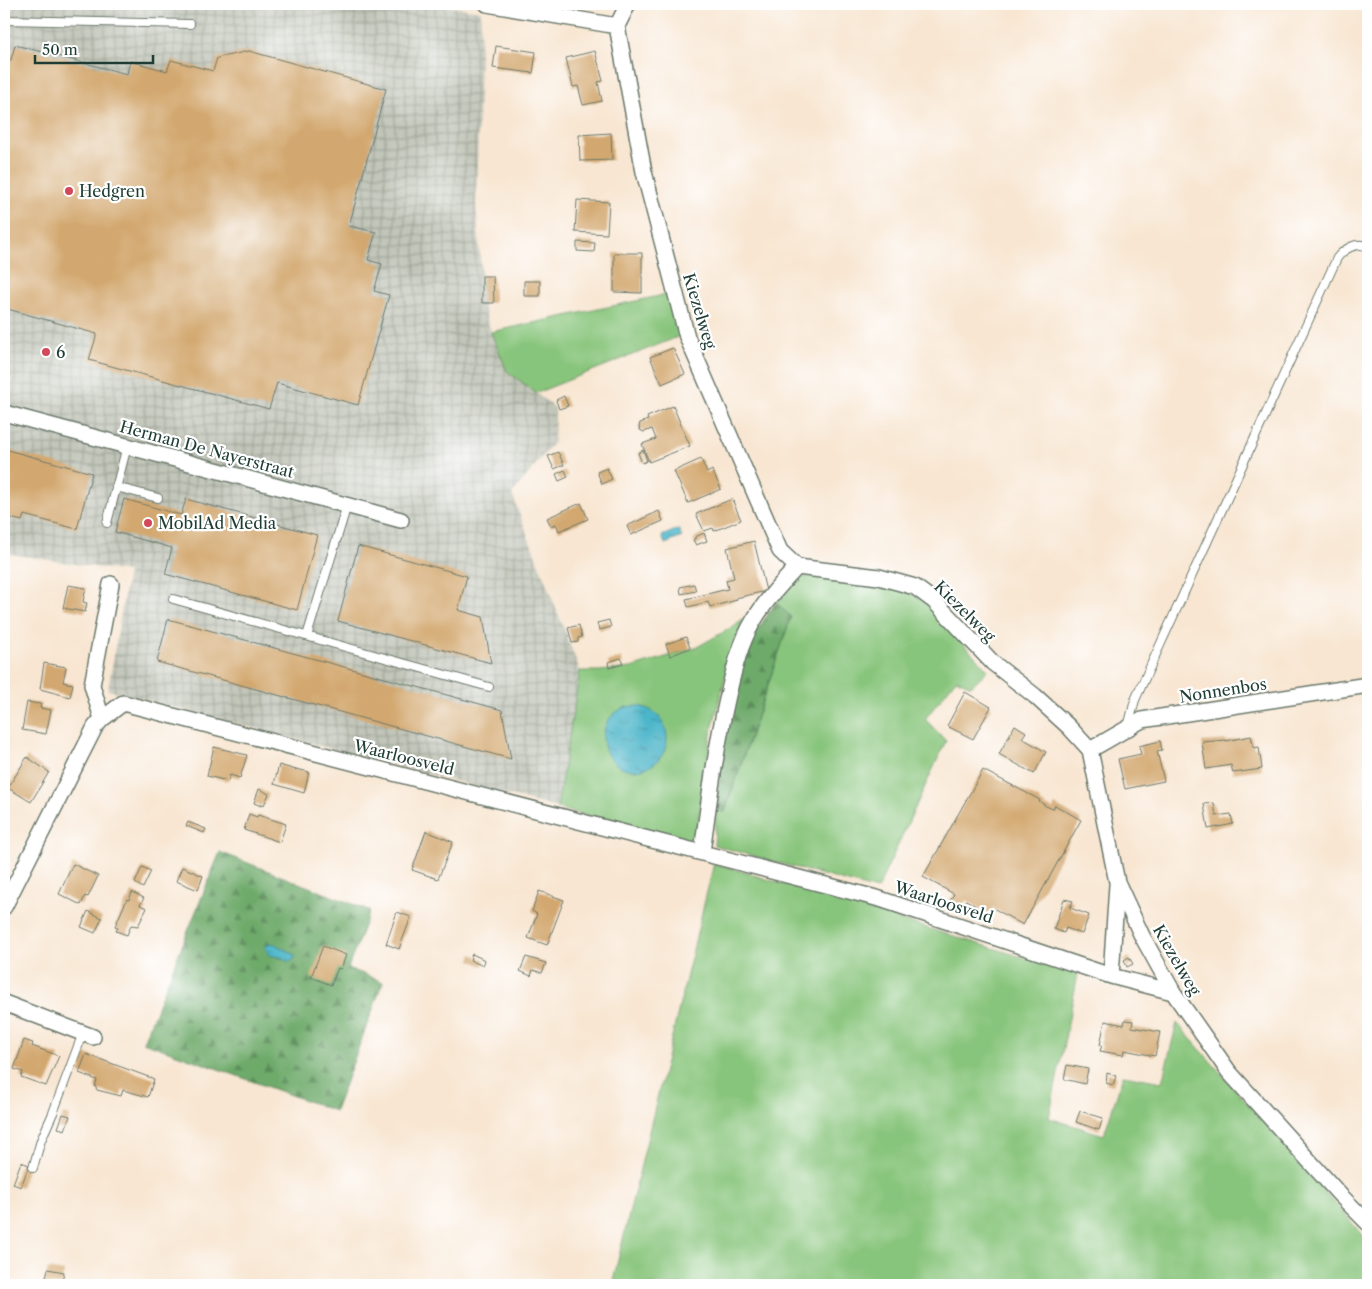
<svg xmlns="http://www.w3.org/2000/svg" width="1372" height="1289" font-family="'Libre Caslon Text',serif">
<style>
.industrial{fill:url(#industrial-grid)}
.green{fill:#88c57b;stroke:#548158}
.forest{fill:url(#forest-firs);stroke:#467450}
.water{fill:url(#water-ripples);stroke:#35797e}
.building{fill:#d3a86f}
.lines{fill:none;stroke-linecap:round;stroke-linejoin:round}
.lane-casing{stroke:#6b786b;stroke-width:10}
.street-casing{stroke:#6b786b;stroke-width:18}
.lane{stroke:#fff;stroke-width:8}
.street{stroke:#fff;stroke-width:15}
.poi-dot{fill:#d1495b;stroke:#fff;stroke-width:2}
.labels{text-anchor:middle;stroke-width:4.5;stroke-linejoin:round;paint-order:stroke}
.poi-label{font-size:16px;fill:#1f3d34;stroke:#fff;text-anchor:start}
.street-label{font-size:16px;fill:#1f3d34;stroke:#fff}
</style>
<defs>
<pattern id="industrial-grid" width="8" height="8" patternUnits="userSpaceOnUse" patternTransform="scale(1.25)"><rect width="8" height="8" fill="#c2c6b9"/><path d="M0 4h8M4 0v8" fill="none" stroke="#9da297"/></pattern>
<pattern id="forest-firs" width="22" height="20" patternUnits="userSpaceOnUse" patternTransform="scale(1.25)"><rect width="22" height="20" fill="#6eaa6b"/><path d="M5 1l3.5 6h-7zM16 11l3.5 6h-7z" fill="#5a8c59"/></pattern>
<pattern id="water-ripples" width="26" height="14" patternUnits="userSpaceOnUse" patternTransform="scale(1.25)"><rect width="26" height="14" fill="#4bb5c9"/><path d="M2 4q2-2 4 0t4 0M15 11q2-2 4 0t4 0" fill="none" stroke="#3e94a4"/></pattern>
</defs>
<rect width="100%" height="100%" fill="#fff"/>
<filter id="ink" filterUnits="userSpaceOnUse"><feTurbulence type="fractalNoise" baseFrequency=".02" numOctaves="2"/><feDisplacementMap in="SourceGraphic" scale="10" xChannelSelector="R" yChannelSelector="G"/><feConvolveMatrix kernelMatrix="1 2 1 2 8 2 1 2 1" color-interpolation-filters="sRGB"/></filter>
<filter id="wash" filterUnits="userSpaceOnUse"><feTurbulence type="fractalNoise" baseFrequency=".0096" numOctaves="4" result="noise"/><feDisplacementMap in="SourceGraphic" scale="20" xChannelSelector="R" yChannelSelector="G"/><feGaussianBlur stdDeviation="1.12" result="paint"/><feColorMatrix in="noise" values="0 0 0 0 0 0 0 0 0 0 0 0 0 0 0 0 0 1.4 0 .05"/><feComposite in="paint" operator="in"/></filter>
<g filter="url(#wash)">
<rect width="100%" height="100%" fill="#f8e6d2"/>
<path class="industrial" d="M 4,4 L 433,4 L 481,11 L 476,204 L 484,309 L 491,332 L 507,371 L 555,408 L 554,442 L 512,494 L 580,671 L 557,808 L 108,690 L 128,572 L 4,553 Z"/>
<path class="green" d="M 673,293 L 688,333 L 536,393 L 507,371 L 491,332 Z
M 817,575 L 897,588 L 921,599 L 988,670 L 971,686 L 956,679 L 925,719 L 946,741 L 877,890 L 714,845 L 716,811 L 725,812 L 791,617 L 776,602 L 800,578 Z
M 743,619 L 724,682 L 711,734 L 695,843 L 557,808 L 580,671 L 599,671 L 631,668 L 697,647 L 736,625 Z
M 714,863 L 1078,974 L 1049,1118 L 1104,1135 L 1123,1075 L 1162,1082 L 1177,1023 L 1368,1241 L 1368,1285 L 612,1285 Z"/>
<path class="forest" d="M 776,602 L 791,617 L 724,812 L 716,811 L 721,753 L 744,661 L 756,632 Z
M 220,852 L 370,911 L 348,968 L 383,982 L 335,1111 L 143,1042 Z"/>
<path class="water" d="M 678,529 L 682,537 L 665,544 L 662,536 Z
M603 738a32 32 0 1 1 64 0a32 32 0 1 1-64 0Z
M 273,943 L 295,955 L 294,959 L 290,962 L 280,957 L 269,955 L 265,947 L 269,944 Z"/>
<g id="blocks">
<path class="building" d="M 15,45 L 127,74 L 130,61 L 167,71 L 171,60 L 213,71 L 217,58 L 249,51 L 386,89 L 349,226 L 376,232 L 368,260 L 382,264 L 374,291 L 389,295 L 358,405 L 277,383 L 269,409 L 89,360 L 97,334 L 4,308 L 4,58 L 11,60 Z
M 496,46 L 536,52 L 533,73 L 493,68 Z
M 595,51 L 603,81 L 598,82 L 602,101 L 583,105 L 578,86 L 573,87 L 566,58 Z
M 611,133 L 612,160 L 580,161 L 579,135 Z
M 577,200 L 609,202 L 607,234 L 575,232 Z
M 577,242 L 595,243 L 594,252 L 577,251 Z
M 614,253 L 642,253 L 642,293 L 614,292 Z
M 482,276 L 493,276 L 494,303 L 482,303 Z
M 524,281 L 540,281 L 540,296 L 524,296 Z
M 673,348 L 685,374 L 662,384 L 650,357 Z
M 564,396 L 568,406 L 559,409 L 556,400 Z
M 673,406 L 690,446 L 649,462 L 642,444 L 656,439 L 652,429 L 644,432 L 640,430 L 639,427 L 640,423 L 648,420 L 647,417 Z
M 4,449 L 92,473 L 77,529 L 24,515 L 22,521 L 4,516 Z
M 643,450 L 647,461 L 642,463 L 638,453 Z
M 558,452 L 564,465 L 554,469 L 548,456 Z
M 701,459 L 707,473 L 712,470 L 721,489 L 688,503 L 674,471 Z
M 607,468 L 612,479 L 602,484 L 597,472 Z
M 565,470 L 568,477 L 559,481 L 556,474 Z
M 124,499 L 181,515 L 186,499 L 317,535 L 297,610 L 165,574 L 172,548 L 115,532 Z
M 732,499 L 741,520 L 714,531 L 713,528 L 704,531 L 696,514 Z
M 581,503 L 588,519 L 559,531 L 556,524 L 551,526 L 547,518 Z
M 659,511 L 663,521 L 631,535 L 627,526 Z
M 704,533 L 707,541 L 696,545 L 693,540 L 695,539 L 695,537 Z
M 754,541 L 766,591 L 736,598 L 737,600 L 710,607 L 708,602 L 688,607 L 686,599 L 728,589 L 726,580 L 734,578 L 727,548 Z
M 358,546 L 467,576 L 458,610 L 483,617 L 491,663 L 338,621 Z
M 694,584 L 696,591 L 681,594 L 680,587 Z
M 68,585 L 86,588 L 83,602 L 87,603 L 85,612 L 63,608 Z
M 168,619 L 502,710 L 511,759 L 157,662 Z
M 609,620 L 611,627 L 599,630 L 597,623 Z
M 579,625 L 582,637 L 578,638 L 578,642 L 572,643 L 568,628 Z
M 686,637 L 690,648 L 670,656 L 666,644 Z
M 621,658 L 623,664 L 609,668 L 608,662 Z
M 44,663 L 66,667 L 63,682 L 73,684 L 70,697 L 40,689 Z
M 965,692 L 991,707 L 973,739 L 947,726 Z
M 27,702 L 41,704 L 40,708 L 51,710 L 46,734 L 22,730 Z
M 1015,725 L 1026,732 L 1022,738 L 1046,752 L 1034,774 L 999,754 Z
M 1251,736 L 1254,748 L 1259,747 L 1262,769 L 1233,773 L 1231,765 L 1206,769 L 1202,742 L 1226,740 L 1226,741 Z
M 1160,741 L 1162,750 L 1157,751 L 1164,781 L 1125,789 L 1118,759 L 1141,754 L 1139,746 Z
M 214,747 L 247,755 L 240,778 L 230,775 L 228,781 L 207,776 Z
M 27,757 L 49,772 L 31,802 L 8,788 Z
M 279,765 L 296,770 L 296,769 L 309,772 L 304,793 L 274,784 Z
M 983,770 L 1040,800 L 1039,801 L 1046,806 L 1053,809 L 1055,805 L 1081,820 L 1023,925 L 993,908 L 989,914 L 966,900 L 960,910 L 948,904 L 954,894 L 923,877 Z
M 259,789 L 269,794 L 264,805 L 262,804 L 261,806 L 254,803 Z
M 1214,803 L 1216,816 L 1231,814 L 1233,824 L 1208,829 L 1204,804 Z
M 249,814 L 257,817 L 258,815 L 286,824 L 280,842 L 244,830 Z
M 188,822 L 206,829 L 204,833 L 186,826 Z
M 426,831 L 453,842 L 438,879 L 412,870 Z
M 73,864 L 98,876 L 88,897 L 85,896 L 81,905 L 59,894 Z
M 142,867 L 151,871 L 143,888 L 135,883 Z
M 182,867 L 203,876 L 198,890 L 176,881 Z
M 539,891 L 564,900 L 547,945 L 528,938 L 537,914 L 532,911 Z
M 132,892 L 144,898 L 140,905 L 147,908 L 138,926 L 131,925 L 127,935 L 116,931 L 118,928 L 115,926 L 127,899 L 129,900 Z
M 1064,899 L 1073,901 L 1070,908 L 1089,915 L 1082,934 L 1066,928 L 1064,933 L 1054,929 Z
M 88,911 L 102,918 L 95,933 L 81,927 Z
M 397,912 L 411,917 L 399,949 L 386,944 Z
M 323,946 L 346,955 L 341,969 L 338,968 L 331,985 L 311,977 Z
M 472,954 L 485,960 L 483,966 L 470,960 Z
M 526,957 L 546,963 L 542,973 L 533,970 L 531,976 L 520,971 Z
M 1129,957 L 1133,964 L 1127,967 L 1124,960 Z
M 1125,1020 L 1133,1021 L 1132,1027 L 1160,1032 L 1155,1056 L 1124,1050 L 1123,1055 L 1100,1051 L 1102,1045 L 1100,1045 L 1105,1021 L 1124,1025 Z
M 24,1040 L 33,1043 L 32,1046 L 59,1056 L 46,1086 L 21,1077 L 23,1072 L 14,1069 Z
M 86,1054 L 154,1079 L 148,1097 L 123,1090 L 121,1096 L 97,1090 L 95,1086 L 97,1080 L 79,1073 Z
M 1067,1065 L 1088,1069 L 1085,1084 L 1064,1079 Z
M 1107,1073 L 1116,1076 L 1113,1085 L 1106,1083 Z
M 1080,1111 L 1103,1118 L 1099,1130 L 1076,1122 Z
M 63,1114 L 70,1116 L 65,1130 L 58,1128 Z
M 21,1162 L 29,1165 L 21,1187 L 13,1184 Z
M 48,1269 L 64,1272 L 61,1285 L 44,1285 Z"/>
</g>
</g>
<g filter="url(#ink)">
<use href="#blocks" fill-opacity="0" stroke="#6b786b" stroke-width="1"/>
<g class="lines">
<defs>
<path id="lane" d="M 4,20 L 190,24
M 116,487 L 158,498
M 107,523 L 127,446
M 173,599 L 489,687
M 307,636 L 347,505
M 1128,727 L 1135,700 L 1337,258 C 1344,249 1357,241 1368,247
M 33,1168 L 41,1140 L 53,1113 L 83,1033"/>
<path id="street" d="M 487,4 L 617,26
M 628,4 L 617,26 L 644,172 L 687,337 L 780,551 L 797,567 L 879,577 L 915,587 L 934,601 L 993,663 L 1035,696 L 1069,727 L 1090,750 L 1117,882 L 1142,936 L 1173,992 L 1229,1072 L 1340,1195 L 1368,1223
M 4,413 L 401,520
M 102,719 L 92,685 L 111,584
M 1090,750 L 1142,720 L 1368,685
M 702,852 C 709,800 716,747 728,695 C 734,669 740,643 754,620 C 766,600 781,584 797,567
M 4,907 L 95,727 L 102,719 L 123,703 L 880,899 L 1111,976 L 1173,992
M 1111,976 L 1117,885
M 4,1003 L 93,1037"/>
</defs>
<use href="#lane" class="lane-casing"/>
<use href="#street" class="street-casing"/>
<use href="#lane" class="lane"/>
<use href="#street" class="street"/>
</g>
</g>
<g class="poi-dot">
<circle cx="69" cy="191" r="5"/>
<circle cx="46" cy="352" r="5"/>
<circle cx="148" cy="523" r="5"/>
</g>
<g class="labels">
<g class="poi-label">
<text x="79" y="197">Hedgren</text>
<text x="56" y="358">6</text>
<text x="158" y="529">MobilAd Media</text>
</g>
<g class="street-label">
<text transform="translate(700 311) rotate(73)" y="6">Kiezelweg</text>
<text transform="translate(207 449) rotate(15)" y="6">Herman De Nayerstraat</text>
<text transform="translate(965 611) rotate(45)" y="6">Kiezelweg</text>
<text transform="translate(1223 690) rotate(-9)" y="6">Nonnenbos</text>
<text transform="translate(404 757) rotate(14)" y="6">Waarloosveld</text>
<text transform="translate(944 902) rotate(18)" y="6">Waarloosveld</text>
<text transform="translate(1177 960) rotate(60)" y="6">Kiezelweg</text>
</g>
</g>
<rect width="1372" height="1289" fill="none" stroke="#fff" stroke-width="20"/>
<path d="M35 55v8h118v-8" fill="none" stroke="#1f3d34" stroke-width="2.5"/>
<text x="42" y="55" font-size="15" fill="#1f3d34" stroke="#ffffff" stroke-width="4" paint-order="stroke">50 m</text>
</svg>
